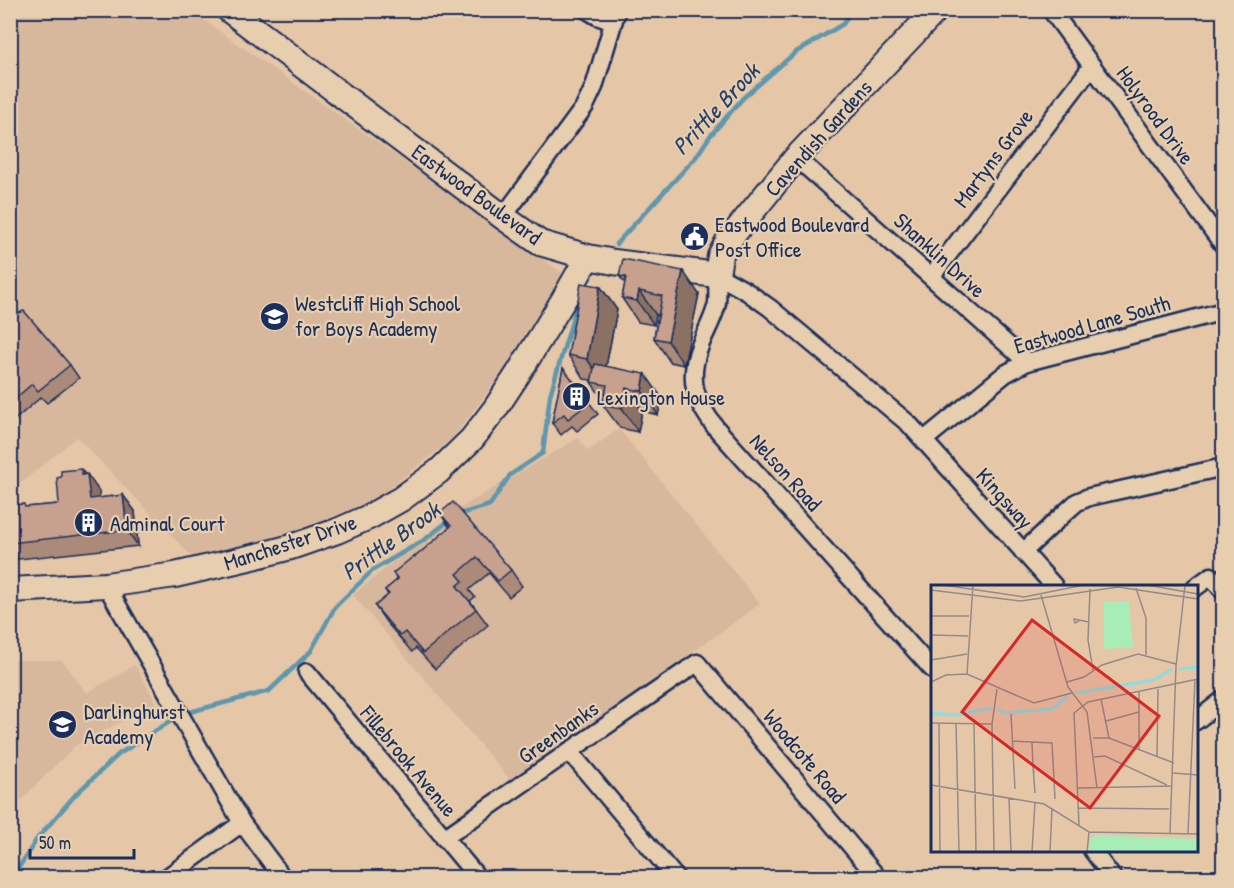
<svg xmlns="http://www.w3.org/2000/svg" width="1234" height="888" font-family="'Patrick Hand',sans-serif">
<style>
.built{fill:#d8b89d}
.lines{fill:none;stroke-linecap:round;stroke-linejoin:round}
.stream{stroke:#5f97ae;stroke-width:4.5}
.street-casing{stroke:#1b2f5e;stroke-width:21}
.secondary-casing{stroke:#1b2f5e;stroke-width:28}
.street{stroke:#e6ceae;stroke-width:16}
.secondary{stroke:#e6ceae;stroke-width:24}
.wall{fill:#ab8a79;stroke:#1b2f5e;stroke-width:1.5}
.shaded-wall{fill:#8b7163;stroke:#1b2f5e;stroke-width:1.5}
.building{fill:#c7a18d;stroke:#1b2f5e;stroke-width:1.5}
.labels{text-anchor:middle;stroke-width:4.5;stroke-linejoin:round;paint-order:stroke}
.street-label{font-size:22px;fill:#1b2f5e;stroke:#e6ceae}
.poi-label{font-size:22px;fill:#1b2f5e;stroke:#e6ceae;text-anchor:start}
.water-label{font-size:24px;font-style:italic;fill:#26406b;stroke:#e6ceae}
.inset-river{fill:none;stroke:#8cdde3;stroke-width:3}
.inset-road{fill:none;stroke:#948a89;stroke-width:1.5}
.view{fill:#d62828;fill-opacity:0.15;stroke:#d62828;stroke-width:3}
.inset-edge{fill:none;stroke:#1b2f5e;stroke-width:3}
</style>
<rect width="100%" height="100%" fill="#e5c6a6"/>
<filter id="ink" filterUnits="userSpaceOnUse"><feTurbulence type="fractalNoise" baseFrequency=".0167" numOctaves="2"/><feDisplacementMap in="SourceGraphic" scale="12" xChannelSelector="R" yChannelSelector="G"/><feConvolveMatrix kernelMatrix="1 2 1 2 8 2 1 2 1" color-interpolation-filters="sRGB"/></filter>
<g filter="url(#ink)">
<path class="built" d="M 11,11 L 191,11 L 564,274 L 512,359 L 453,438 L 372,502 L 200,565 L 77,437 L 11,491 Z
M 619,429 L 760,604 L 511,781 L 353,595 L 457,510 L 578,438 L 588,451 Z
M 11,660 L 62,660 L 87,693 L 135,665 L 156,703 L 75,746 L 11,810 Z"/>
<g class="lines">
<path class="stream" d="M 616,244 L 696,157 L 710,136 L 743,98 L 796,52 L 843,24 L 852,10
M 457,515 L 490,505 L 510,475 L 543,453 L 550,395 L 579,298
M 12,878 L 37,839 L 76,794 L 119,754 L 182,714 L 269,691 L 311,651 L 335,607 L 373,570 L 424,540 L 450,520"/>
<defs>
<path id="street" d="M 587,10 L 597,16 L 613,22
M 1051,10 L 1224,246
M 795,159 L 809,169 L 1027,362
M 503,217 L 585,106 L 594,87 L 617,10
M 931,277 L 1092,66
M 924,440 L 1005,374 L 1027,362 L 1224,311
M 1023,552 L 1067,511 L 1077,502 L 1089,497 L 1224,467
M 106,585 L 242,823 L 283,878
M 1196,587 L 1211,576 L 1224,592
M 932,669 L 716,428 C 695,401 687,380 700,346 C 705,332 714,319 717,303 C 718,294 717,284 717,275 L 746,291 L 770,308 L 909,424 L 1054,586
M 307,672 L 478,878
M 1196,721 L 1224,699
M 569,751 L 676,878
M 444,838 L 697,663 L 878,878
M 1092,850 L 1113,878
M 166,878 L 242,823"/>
<path id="secondary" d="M 229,10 L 503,217 L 540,243 L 588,257 L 614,262 L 717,275 L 720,256 L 728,241 L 795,159 L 936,10
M 10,590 L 106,585 L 175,575 L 257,556 L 291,547 L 337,531 L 369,517 L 401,499 L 439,471 L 472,439 L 495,409 L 518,374 L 564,299 L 588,257"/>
</defs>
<use href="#street" class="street-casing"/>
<use href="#secondary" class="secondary-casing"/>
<use href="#street" class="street"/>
<use href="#secondary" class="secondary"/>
</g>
<path class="wall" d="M 619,276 L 699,294 L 684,365 L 670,362 L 654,338 L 658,315 L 656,315 L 654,325 L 638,322 L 622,298 L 625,283 Z
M 600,286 L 617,310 L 606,366 L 662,398 L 658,415 L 642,411 L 638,432 L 620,428 L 603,405 L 604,401 L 591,382 L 591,380 L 584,379 L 568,355 Z
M 10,307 L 16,314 L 70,365 L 79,378 L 47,403 L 41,397 L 10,424 Z
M 563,368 L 598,414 L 577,431 L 572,426 L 561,435 L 552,423 Z
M 85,475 L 99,491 L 99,498 L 123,495 L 135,511 L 138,546 L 10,560 L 10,505 L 27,507 L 59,504 Z
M 440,513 L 511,570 L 522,586 L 509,597 L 489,573 L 469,590 L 475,597 L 470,601 L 488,625 L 435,669 L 416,648 L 412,652 L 386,622 L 375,606 L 388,595 L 385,590 L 397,580 L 393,573 L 415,557 L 450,528 Z"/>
<path class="shaded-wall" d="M 683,271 L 699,294 L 684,365 L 668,341 Z
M 600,286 L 617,310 L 603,382 L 587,359 Z
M 639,291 L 656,315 L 654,325 L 637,301 Z
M 645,374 L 662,398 L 658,415 L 642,391 Z
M 626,388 L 642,411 L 638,432 L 622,408 Z
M 81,469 L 88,478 L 87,474 L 99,491 L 101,515 L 90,499 L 82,475 Z
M 123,495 L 135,511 L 138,546 L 127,530 Z"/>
<path class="building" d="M 623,259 L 683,271 L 668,341 L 654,338 L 662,296 L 639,291 L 637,301 L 622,298 L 626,277 L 619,276 Z
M 581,283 L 600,286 L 587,359 L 568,355 Z
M 10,307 L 16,314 L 24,311 L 70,365 L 38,391 L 32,384 L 10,403 Z
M 595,364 L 645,374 L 642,391 L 626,388 L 622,408 L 603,405 L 607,385 L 591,382 Z
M 563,368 L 590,402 L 568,419 L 564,414 L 552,423 Z
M 81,469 L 82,475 L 87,474 L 90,499 L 123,495 L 127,530 L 10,543 L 10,505 L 24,504 L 25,507 L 59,504 L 57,478 L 61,477 L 61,471 Z
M 453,502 L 511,570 L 498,581 L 477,557 L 457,574 L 463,581 L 457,586 L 476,609 L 423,653 L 405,632 L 400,636 L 375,606 L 389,594 L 385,590 L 398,579 L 393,573 L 414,556 L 415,557 L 451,526 L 440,513 Z"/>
</g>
<defs>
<symbol id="civic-disc" viewBox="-11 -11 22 22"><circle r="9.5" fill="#1b2f5e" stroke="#e6ceae"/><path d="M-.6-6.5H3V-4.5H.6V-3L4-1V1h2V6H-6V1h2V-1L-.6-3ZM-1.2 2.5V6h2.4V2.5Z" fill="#fff"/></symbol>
<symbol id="school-disc" viewBox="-11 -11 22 22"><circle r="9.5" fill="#1b2f5e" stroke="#e6ceae"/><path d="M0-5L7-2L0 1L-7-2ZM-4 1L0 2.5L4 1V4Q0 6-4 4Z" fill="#fff"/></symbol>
<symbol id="building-disc" viewBox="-11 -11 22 22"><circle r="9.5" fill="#1b2f5e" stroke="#e6ceae"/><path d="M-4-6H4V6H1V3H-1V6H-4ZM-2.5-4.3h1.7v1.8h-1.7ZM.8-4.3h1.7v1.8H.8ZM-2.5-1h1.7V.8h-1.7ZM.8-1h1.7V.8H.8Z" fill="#fff"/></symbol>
</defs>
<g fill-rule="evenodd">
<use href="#civic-disc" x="678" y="220" width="33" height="33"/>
<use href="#school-disc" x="258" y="300" width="33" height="33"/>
<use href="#building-disc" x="560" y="380" width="33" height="33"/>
<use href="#building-disc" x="72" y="506" width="33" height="33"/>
<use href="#school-disc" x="46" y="708" width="33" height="33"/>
</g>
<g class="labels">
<g class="street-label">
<text transform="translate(1156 115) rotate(54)" y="8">Holyrood Drive</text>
<text transform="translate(818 138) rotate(-48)" y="8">Cavendish Gardens</text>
<text transform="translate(993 158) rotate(-53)" y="8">Martyns Grove</text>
<text transform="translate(477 194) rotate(36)" y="8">Eastwood Boulevard</text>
<text transform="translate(940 255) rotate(42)" y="8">Shanklin Drive</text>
<text transform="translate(1092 324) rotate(-16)" y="8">Eastwood Lane South</text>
<text transform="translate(786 472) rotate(48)" y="8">Nelson Road</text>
<text transform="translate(1005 498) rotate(48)" y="8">Kingsway</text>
<text transform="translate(290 542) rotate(-18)" y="8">Manchester Drive</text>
<text transform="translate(558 732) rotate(-35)" y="8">Greenbanks</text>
<text transform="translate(805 756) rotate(50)" y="8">Woodcote Road</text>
<text transform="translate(409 761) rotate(50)" y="8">Fillebrook Avenue</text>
</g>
<g class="poi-label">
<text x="715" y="232">Eastwood Boulevard<tspan x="715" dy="25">Post Office</tspan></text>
<text x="295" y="311">Westcliff High School<tspan x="295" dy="25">for Boys Academy</tspan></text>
<text x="597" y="405">Lexington House</text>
<text x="110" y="531">Adminal Court</text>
<text x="84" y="719">Darlinghurst<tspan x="84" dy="25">Academy</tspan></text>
</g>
<g class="water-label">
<text transform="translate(716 109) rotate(-47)" y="8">Prittle Brook</text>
<text transform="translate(391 541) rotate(-36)" y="8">Prittle Brook</text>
</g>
</g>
<g transform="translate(931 585)">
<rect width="267" height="267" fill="#e5c6a6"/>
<path d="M 173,16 L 198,16 L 202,62 L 173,64 ZM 164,250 L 267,254 L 267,267 L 158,267 L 159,255 Z" fill="#a8edb8"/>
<path d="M 200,258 L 201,267 L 170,267 L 170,259 Z" fill="#a8edb8"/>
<path class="inset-river" d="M 248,84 L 267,82M 145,108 L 223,95 L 241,84M 66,124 L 74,128 L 121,124 L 137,111M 0,128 L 24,130 L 61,123"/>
<path class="inset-road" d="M 12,0 L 93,12 L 153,0M 216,0 L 267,9M 205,3 L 215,33 L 215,70M 159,4 L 157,55 L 162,85M 0,5 L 90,16 L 187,2 L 267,14M 110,10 L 137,102 L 156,127 L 166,203M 0,31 L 38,31M 148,36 L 144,38 L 143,34 L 158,37M 0,50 L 37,51M 0,75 L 36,69M 36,89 L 42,0M 0,97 L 15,90 L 36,89 L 103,118 L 141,108M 136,97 L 153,92 L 171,80 L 207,69 L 245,79M 170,114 L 178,153M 80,129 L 84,204M 175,136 L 208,127M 0,138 L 61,139M 8,138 L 9,267M 25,138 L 28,267M 43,139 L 45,267M 162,153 L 178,153 L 243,178M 81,156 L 121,158 L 124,214M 101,157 L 102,181M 208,165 L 208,107M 163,172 L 174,171 L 236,200M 226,172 L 227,104M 103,188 L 102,181 L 104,208M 242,188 L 267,190M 0,200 L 113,219 L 158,247 L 267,249M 147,203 L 241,201M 78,213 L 80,267M 147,223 L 238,224M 148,240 L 143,128 L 157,117 L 267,94M 239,248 L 245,81 L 254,0M 257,248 L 264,95M 63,267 L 61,139 L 66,104M 101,267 L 104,217M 119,267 L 121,223M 156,267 L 158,247"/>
<path class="view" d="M 101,35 L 228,131 L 159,223 L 31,127 Z"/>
<rect width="267" height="267" class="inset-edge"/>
</g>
<rect width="1234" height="888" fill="none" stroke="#e6ceae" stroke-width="36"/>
<rect x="18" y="18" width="1198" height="852" fill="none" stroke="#1b2f5e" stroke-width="2" filter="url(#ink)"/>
<path d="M30 849v9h104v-9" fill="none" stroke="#1b2f5e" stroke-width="3"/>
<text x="39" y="849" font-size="18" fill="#1b2f5e" stroke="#e6ceae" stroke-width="4.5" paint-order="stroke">50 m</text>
</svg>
